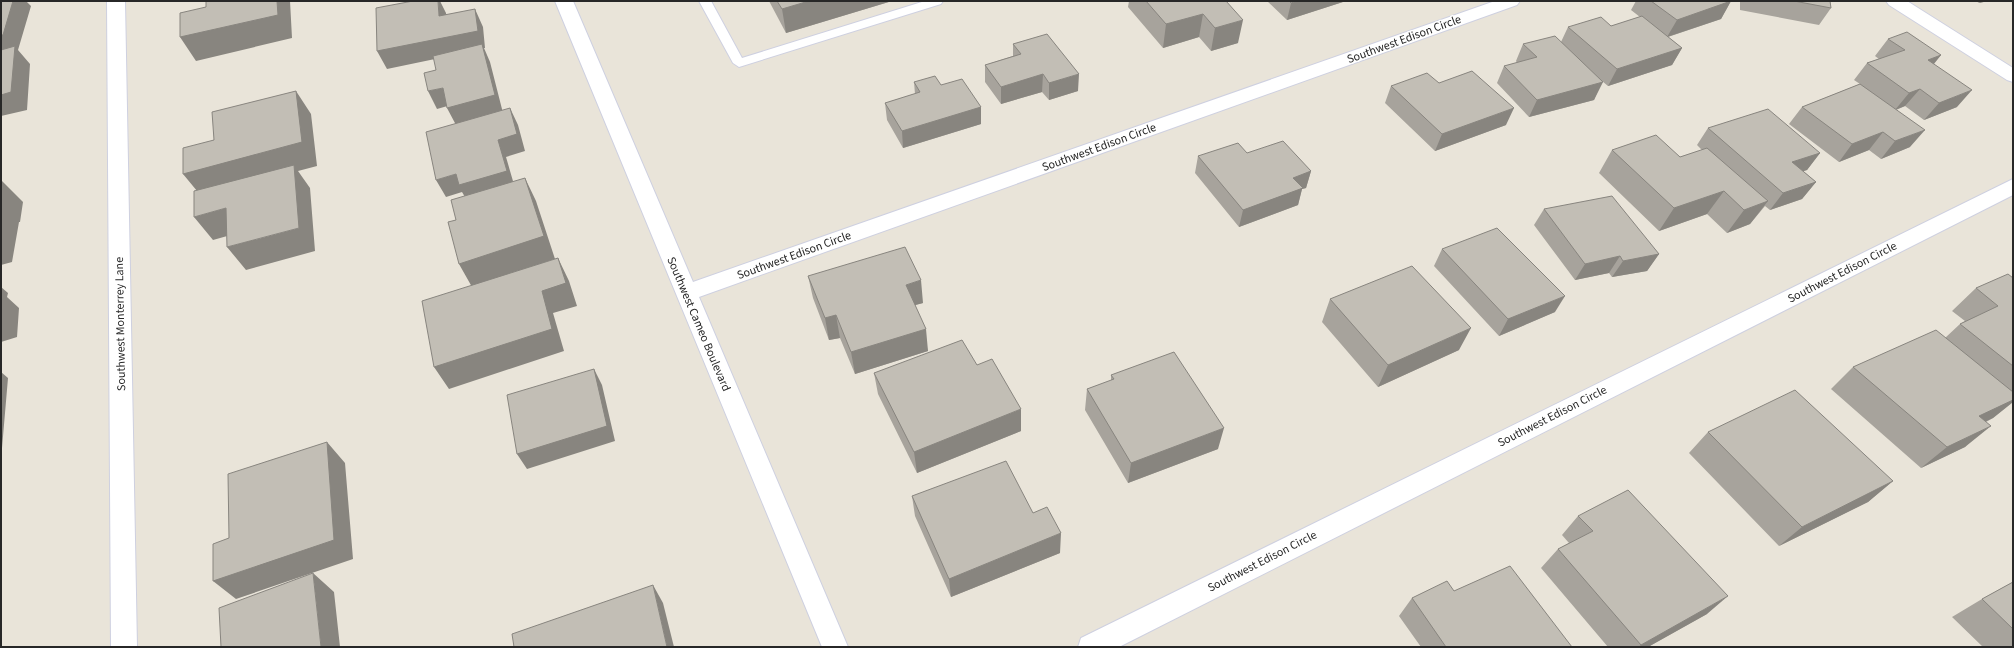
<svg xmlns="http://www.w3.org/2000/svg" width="2014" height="648" font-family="'Source Sans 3',sans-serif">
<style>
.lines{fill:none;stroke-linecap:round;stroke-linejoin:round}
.service-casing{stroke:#ced0e0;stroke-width:2}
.minor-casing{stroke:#ced0e0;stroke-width:2}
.service{fill:#fff;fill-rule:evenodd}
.minor{fill:#fff;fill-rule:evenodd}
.wall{fill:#a7a39c}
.shaded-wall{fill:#88857f}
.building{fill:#c2beb5;stroke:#88857f}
.labels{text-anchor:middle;stroke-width:3;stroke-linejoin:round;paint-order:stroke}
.street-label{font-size:12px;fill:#272727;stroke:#fff}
</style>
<rect width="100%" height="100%" fill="#e9e4d9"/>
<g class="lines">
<defs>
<path id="service" d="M 699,1 L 711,1 L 742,58 L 925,1 L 943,1 L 941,4 L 739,67 L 733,63 Z"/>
<path id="minor" d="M 107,1 L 125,1 L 137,647 L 111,647 Z
M 555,1 L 573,1 L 693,282 L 1495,1 L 1520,1 L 1517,5 L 699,297 L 848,647 L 822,647 Z
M 1886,1 L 1907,1 L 2013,68 L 2013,82 L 2007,80 L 1889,5 Z
M 2013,179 L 2013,195 L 1119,647 L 1078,647 L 1081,638 Z"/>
</defs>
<use href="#service" class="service-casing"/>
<use href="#minor" class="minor-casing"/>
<use href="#service" class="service"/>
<use href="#minor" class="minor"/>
</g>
<path class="wall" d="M 769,1 L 892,1 L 786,33 Z
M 1129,1 L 1226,1 L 1238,43 L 1211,51 L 1199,37 L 1163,48 L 1128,7 Z
M 1267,1 L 1346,1 L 1287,20 Z
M 1636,1 L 1731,1 L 1721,19 L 1668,37 L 1682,48 L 1672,65 L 1608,86 L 1602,81 L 1594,100 L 1529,117 L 1497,83 L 1504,66 L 1517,63 L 1516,61 L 1523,44 L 1561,42 L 1568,27 L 1611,26 L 1640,17 L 1631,10 Z
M 1740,1 L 1830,1 L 1831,8 L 1819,25 L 1740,10 Z
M 1976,1 L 1988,1 L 1979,3 Z
M 1888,39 L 1941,55 L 1934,64 L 1957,107 L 1924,120 L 1905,106 L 1896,110 L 1910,147 L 1881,159 L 1869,150 L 1839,162 L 1789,124 L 1802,107 L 1860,84 L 1854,80 L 1867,63 L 1879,59 L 1875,56 Z
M 1013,44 L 1078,91 L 1049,100 L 1042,92 L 1001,104 L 985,82 L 985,65 L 1013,56 Z
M 914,82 L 941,85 L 981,107 L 981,124 L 903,148 L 887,120 L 885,103 L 915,94 Z
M 1439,83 L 1506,125 L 1435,151 L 1385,103 L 1391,86 Z
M 1708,128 L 1820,153 L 1807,170 L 1803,171 L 1816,182 L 1802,199 L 1770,210 L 1765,206 L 1750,224 L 1727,233 L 1707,214 L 1659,231 L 1599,173 L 1612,150 L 1680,157 L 1702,150 L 1697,145 Z
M 1247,153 L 1311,171 L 1306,188 L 1302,189 L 1298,205 L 1239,227 L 1195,173 L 1198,156 Z
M 1544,209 L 1659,254 L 1647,271 L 1612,277 L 1609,273 L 1575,280 L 1534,225 Z
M 1442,249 L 1555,312 L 1499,336 L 1434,266 Z
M 808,276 L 923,303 L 915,305 L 928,351 L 855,374 L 840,338 L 829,340 L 813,298 Z
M 2013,278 L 2013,402 L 1993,418 L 1986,422 L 1965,447 L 1921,468 L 1831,389 L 1853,367 L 1945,338 L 1960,324 L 1965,321 L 1952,311 L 1976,288 Z
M 1330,299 L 1459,350 L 1378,387 L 1322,322 Z
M 977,365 L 1021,431 L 917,473 L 878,394 L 874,373 Z
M 1111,375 L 1218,449 L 1128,483 L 1085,410 L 1087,389 L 1111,381 Z
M 1708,432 L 1893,481 L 1868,502 L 1779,546 L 1689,453 Z
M 912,496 L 1033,513 L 1060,553 L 951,597 L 915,516 Z
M 1578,516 L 1707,614 L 1648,647 L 1608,647 L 1541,568 L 1558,549 L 1569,543 L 1562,535 Z
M 2013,582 L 2013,647 L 1983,647 L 1952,617 L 1982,599 Z
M 1454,591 L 1572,647 L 1421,647 L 1399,616 L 1412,598 Z"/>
<path class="shaded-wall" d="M 13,1 L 26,1 L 31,6 L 18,50 L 30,64 L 27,110 L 1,116 L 1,35 Z
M 277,1 L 290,1 L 292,38 L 196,61 L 180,37 Z
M 438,1 L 440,1 L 446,13 L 448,34 L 439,16 Z
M 809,1 L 892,1 L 786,33 L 782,9 Z
M 1297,1 L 1346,1 L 1287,20 L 1291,3 Z
M 1731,1 L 1721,19 L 1667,37 L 1677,20 Z
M 1981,1 L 1988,1 L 1979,3 Z
M 475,9 L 483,27 L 485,48 L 484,48 L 490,62 L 503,113 L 456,125 L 447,108 L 483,49 L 387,69 L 377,51 Z
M 1203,14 L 1199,37 L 1163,48 L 1166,24 Z
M 1243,20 L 1238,43 L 1211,51 L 1215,28 Z
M 1682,48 L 1672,65 L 1608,86 L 1617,69 Z
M 1941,55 L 1927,72 L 1928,60 Z
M 1043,74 L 1042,92 L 1001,104 L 1001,87 Z
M 1079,74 L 1078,91 L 1049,100 L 1049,83 Z
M 1603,82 L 1594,100 L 1529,117 L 1537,100 Z
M 443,88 L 451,105 L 437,109 L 428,91 Z
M 1920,89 L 1905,106 L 1895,110 L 1909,93 Z
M 1972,90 L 1957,107 L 1924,120 L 1939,103 Z
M 296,91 L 311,114 L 317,166 L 298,171 L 310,188 L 315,251 L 246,270 L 227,247 L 299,228 L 202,197 L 183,174 Z
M 981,107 L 981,124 L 903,148 L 902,131 Z
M 510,108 L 518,125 L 525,151 L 506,157 L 515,188 L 468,202 L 462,192 L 446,197 L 436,180 L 456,174 L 498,140 Z
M 1514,108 L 1506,125 L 1435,151 L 1442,134 Z
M 1925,130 L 1910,147 L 1881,159 L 1895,141 Z
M 1883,132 L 1869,150 L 1839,162 L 1852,144 Z
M 1820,153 L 1807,170 L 1779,179 L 1792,162 Z
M 1311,171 L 1306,188 L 1302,189 L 1298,205 L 1239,227 L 1243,210 L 1293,178 Z
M 525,178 L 536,201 L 555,259 L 472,287 L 459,264 Z
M 1,180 L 23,202 L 20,222 L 19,222 L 12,262 L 1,265 Z
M 1816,182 L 1802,199 L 1770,210 L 1783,193 Z
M 1724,191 L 1707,214 L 1659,231 L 1674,208 Z
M 1768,201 L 1750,224 L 1727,233 L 1744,210 Z
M 226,208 L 245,231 L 213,240 L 194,217 Z
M 1659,254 L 1647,271 L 1612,277 L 1623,261 Z
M 1620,256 L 1609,273 L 1575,280 L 1585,264 Z
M 558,258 L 569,281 L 577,306 L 553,313 L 564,351 L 449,389 L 434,367 L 542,291 Z
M 921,280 L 923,303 L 908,307 L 906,285 Z
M 1,287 L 8,293 L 7,297 L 19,308 L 17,337 L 1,342 Z
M 1565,296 L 1555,312 L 1499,336 L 1508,319 Z
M 836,315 L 840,338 L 829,340 L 825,318 Z
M 1471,328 L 1459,350 L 1378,387 L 1388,365 Z
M 926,329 L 928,351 L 855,374 L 851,352 Z
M 594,369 L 602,385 L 615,441 L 527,469 L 517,454 Z
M 1,372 L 8,378 L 2,448 L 1,448 Z
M 2013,399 L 2013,402 L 1993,418 L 1953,437 L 1979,416 Z
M 1021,409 L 1021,431 L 917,473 L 914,452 Z
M 1991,426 L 1965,447 L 1921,468 L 1947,447 Z
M 1224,428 L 1218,449 L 1128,483 L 1131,463 Z
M 327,442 L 345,463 L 353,559 L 236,599 L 213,581 Z
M 1893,481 L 1868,502 L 1779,546 L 1802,527 Z
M 1061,533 L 1060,553 L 951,597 L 949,579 Z
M 313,573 L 334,592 L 340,647 L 321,647 Z
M 653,585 L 663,603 L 674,647 L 667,647 Z
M 1728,596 L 1707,614 L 1648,647 L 1638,647 L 1641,645 Z"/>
<path class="building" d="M 1,1 L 13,1 L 3,35 L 1,35 Z
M 206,1 L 277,1 L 278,15 L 180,37 L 180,13 L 206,7 Z
M 413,1 L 438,1 L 439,16 L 475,9 L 478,31 L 377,51 L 376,8 Z
M 777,1 L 809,1 L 782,9 Z
M 1146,1 L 1226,1 L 1243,20 L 1215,28 L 1203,14 L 1166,24 Z
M 1289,1 L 1297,1 L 1291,3 Z
M 1651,1 L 1731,1 L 1677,20 Z
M 1794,1 L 1830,1 L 1831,8 Z
M 1642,16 L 1682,48 L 1617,69 L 1568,27 L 1601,17 L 1611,26 Z
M 1907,32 L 1941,55 L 1928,60 L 1972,90 L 1939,103 L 1920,89 L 1909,93 L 1867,63 L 1905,50 L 1888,39 Z
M 1047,34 L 1079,74 L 1049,83 L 1043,74 L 1001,87 L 985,65 L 1021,54 L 1013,44 Z
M 1555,36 L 1603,82 L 1537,100 L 1504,66 L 1537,57 L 1523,44 Z
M 482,44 L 495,95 L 447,108 L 443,88 L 428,91 L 424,73 L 436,70 L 433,56 Z
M 15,46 L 11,92 L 1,95 L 1,50 Z
M 1472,71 L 1514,108 L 1442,134 L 1391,86 L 1427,73 L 1439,83 Z
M 935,76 L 941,85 L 962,79 L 981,107 L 902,131 L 885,103 L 920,92 L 914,82 Z
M 1860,84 L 1925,130 L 1895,141 L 1883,132 L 1852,144 L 1802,107 Z
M 296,91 L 302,142 L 183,174 L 183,148 L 214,140 L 212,112 Z
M 510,108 L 517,134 L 498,140 L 507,171 L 459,185 L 456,174 L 436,180 L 426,132 Z
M 1768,109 L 1820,153 L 1792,162 L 1816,182 L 1783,193 L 1708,128 Z
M 1656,135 L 1680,157 L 1707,148 L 1768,201 L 1744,210 L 1724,191 L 1674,208 L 1612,150 Z
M 1283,141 L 1311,171 L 1293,178 L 1303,188 L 1243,210 L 1198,156 L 1238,143 L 1247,153 Z
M 294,165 L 299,228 L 227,247 L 226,208 L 194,217 L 194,191 Z
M 525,178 L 544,236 L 459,264 L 448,222 L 456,220 L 451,200 Z
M 1612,196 L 1659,254 L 1623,261 L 1620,256 L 1585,264 L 1544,209 Z
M 1497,228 L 1565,296 L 1508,319 L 1442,249 Z
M 905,247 L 921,280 L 906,285 L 926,329 L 851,352 L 836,315 L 825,318 L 808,276 Z
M 558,258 L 566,283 L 542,291 L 552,329 L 434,367 L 422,301 Z
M 1412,266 L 1471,328 L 1388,365 L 1330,299 Z
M 2008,274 L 2013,278 L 2013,366 L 1960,324 L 1998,306 L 1976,288 Z
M 1936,330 L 2013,392 L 2013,400 L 1979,416 L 1991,426 L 1947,447 L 1853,367 Z
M 962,340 L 977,365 L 992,359 L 1021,409 L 914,452 L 874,373 Z
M 1174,352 L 1224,428 L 1131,463 L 1087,389 L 1114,379 L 1111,375 Z
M 594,369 L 607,426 L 517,454 L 507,395 Z
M 1795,390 L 1893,481 L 1802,527 L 1708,432 Z
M 327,442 L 334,540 L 213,581 L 213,544 L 229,538 L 228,474 Z
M 1006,461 L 1033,513 L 1047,507 L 1061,533 L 949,579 L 912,496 Z
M 1628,490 L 1728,596 L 1641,645 L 1558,549 L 1593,531 L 1578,516 Z
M 1510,566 L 1572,647 L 1446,647 L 1412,598 L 1447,581 L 1454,591 Z
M 313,573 L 321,647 L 221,647 L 219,608 Z
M 2013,582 L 2013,629 L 1982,599 Z
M 653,585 L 667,647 L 514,647 L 512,634 Z"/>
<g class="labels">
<g class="street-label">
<text transform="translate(1404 39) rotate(-20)" y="4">Southwest Edison Circle</text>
<text transform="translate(1099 147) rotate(-20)" y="4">Southwest Edison Circle</text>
<text transform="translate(794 255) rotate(-20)" y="4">Southwest Edison Circle</text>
<text transform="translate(1842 272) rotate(-27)" y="4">Southwest Edison Circle</text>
<text transform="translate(120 324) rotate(-91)" y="4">Southwest Monterrey Lane</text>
<text transform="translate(699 324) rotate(67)" y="4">Southwest Cameo Boulevard</text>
<text transform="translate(1552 416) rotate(-27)" y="4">Southwest Edison Circle</text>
<text transform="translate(1262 561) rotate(-27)" y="4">Southwest Edison Circle</text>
</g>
</g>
<rect width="2014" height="648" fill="none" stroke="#272727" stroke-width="4"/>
</svg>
